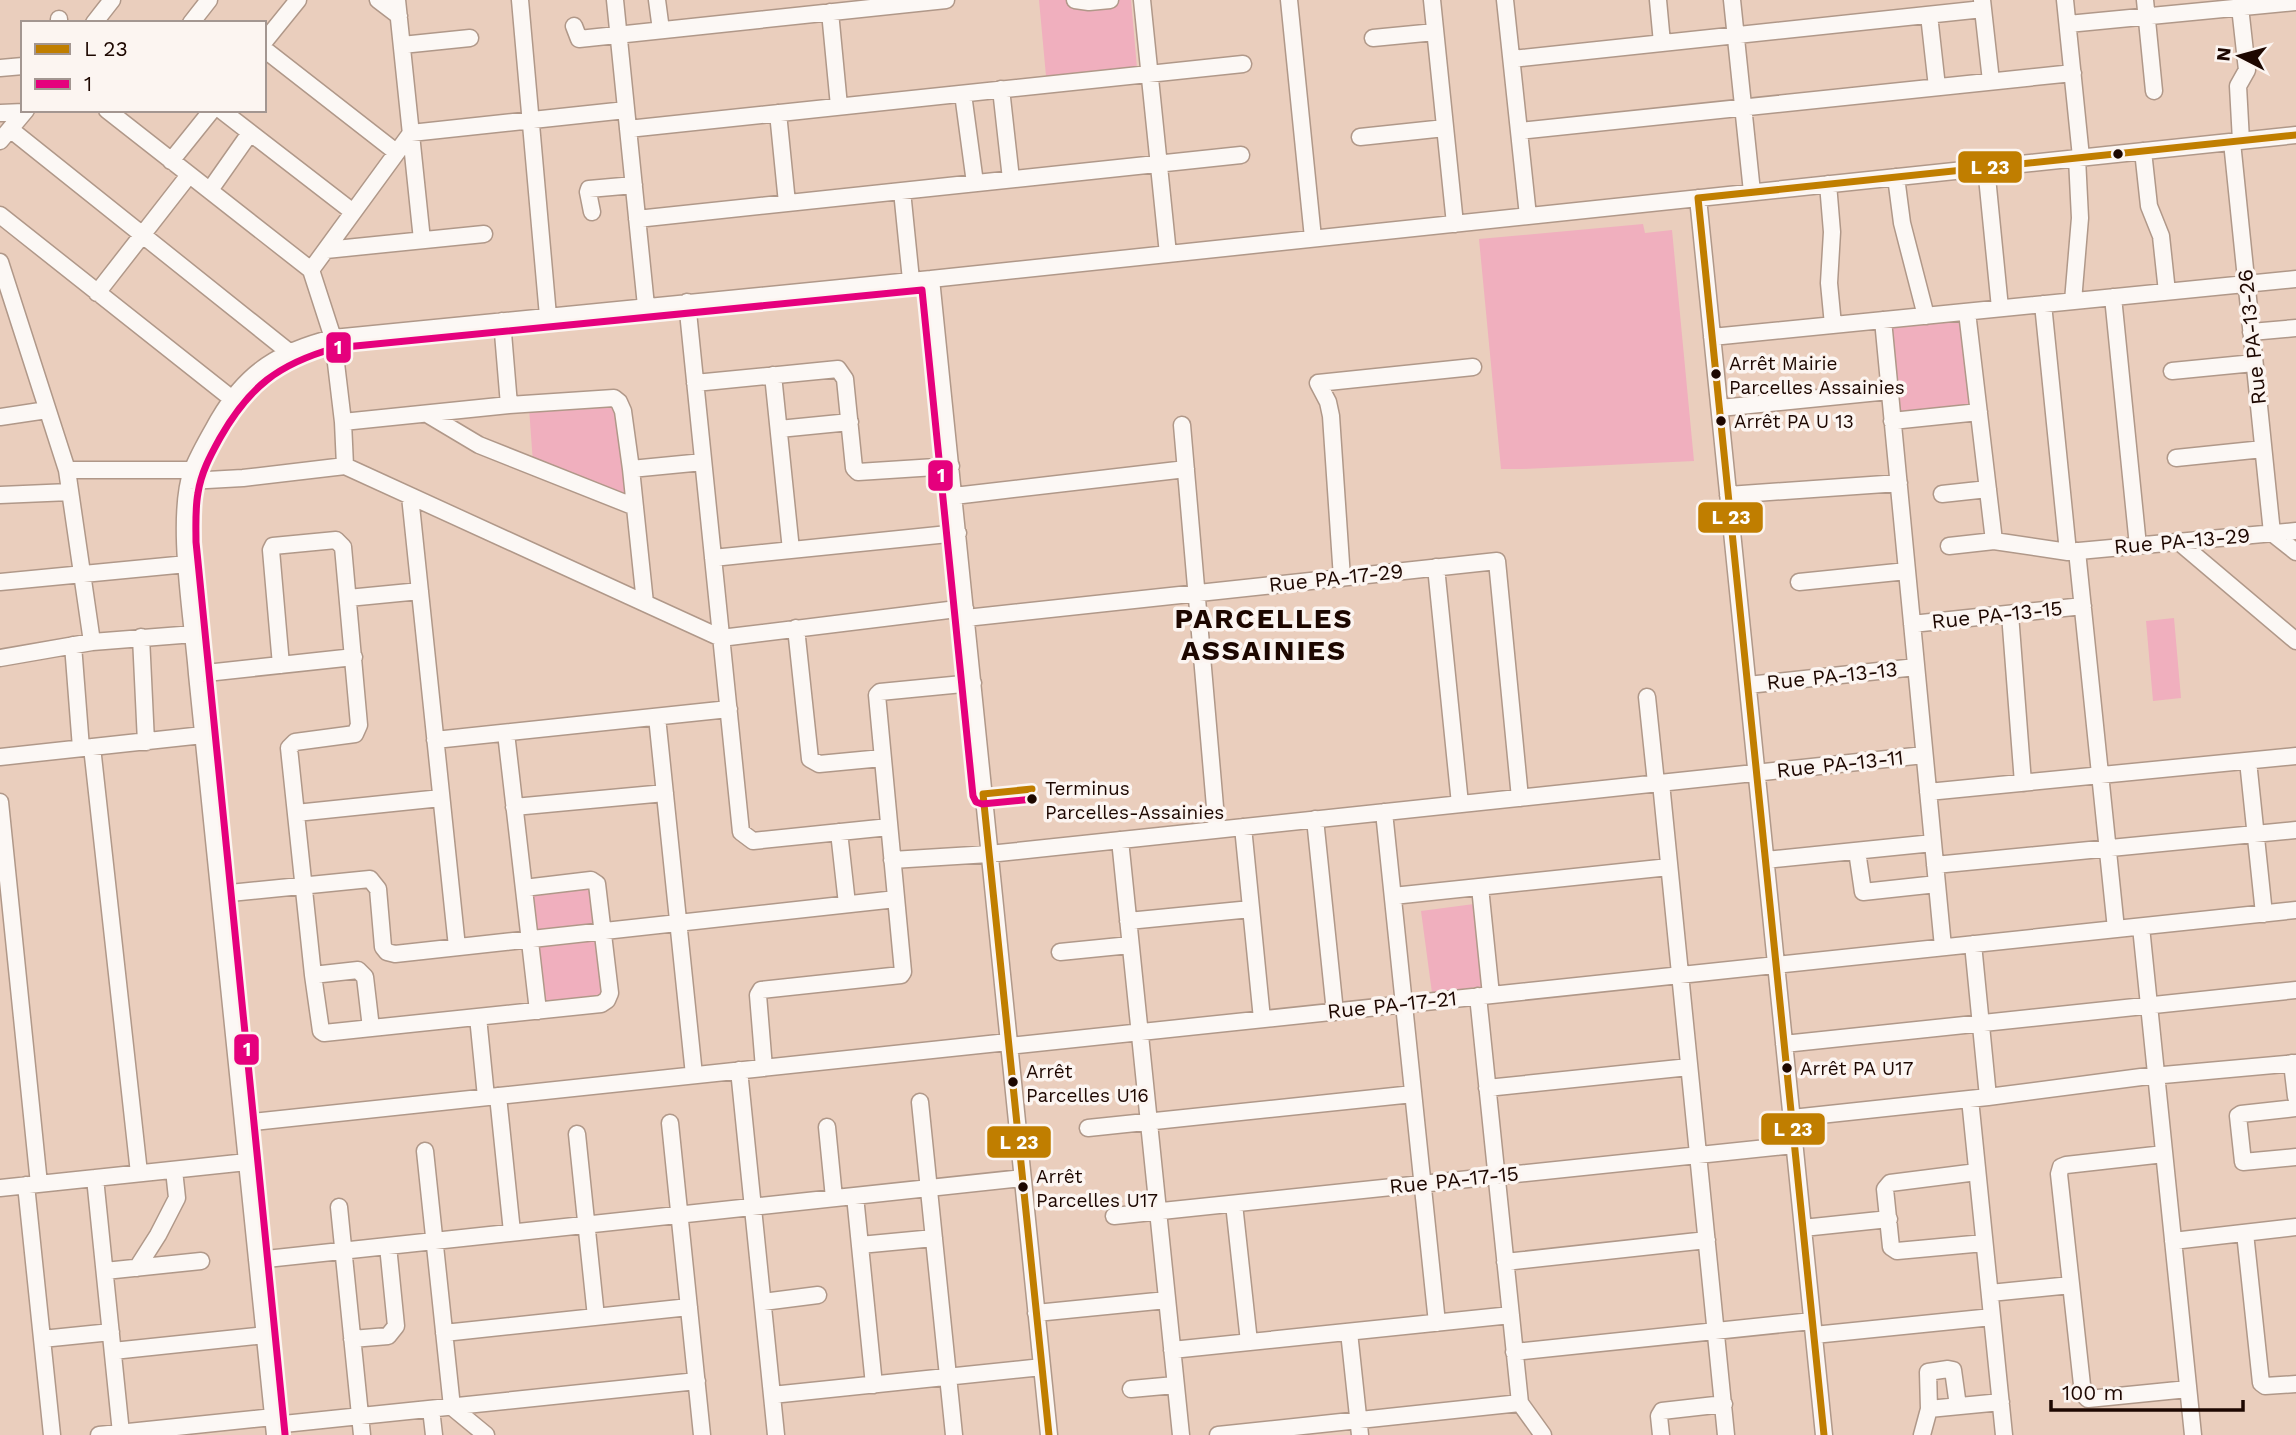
<svg xmlns="http://www.w3.org/2000/svg" width="2296" height="1435" font-family="'Work Sans',sans-serif">
<style>
.green{fill:#f0afbe}
.lines{fill:none;stroke-linecap:round;stroke-linejoin:round}
.minor-casing{stroke:#b09889;stroke-width:19}
.minor{stroke:#fcf8f5;stroke-width:16}
.bus-1-casing{stroke:#fcf5f1;stroke-width:12}
.bus-2-casing{stroke:#fcf5f1;stroke-width:12}
.bus-1{stroke:#c07e00;stroke-width:7}
.bus-2{stroke:#e5007d;stroke-width:7}
.bus-dot{fill:#1d0700;stroke:#fcf5f1;stroke-width:2.5}
.labels{text-anchor:middle;stroke-width:7;stroke-linejoin:round;paint-order:stroke}
.bus-label{font-size:19px;fill:#1d0700;stroke:#fcf5f1;text-anchor:start}
.street-label{font-size:21px;fill:#1d0700;stroke:#fcf5f1}
.district-label{font-size:28px;font-weight:bold;letter-spacing:2px;fill:#1d0700;stroke:#fcf5f1}
.line-badge{stroke:#fcf5f1;stroke-width:2.5}
.badge-label{font-size:19px;text-anchor:middle;font-weight:bold;fill:#fff}
</style>
<rect width="100%" height="100%" fill="#eacebd"/>
<path class="green" d="M 1039,0 L 1131,0 L 1137,68 L 1046,76 Z
M 1643,224 L 1645,233 L 1672,230 L 1694,461 L 1523,469 L 1501,469 L 1479,239 Z
M 1964,320 L 1974,410 L 1895,418 L 1886,328 Z
M 615,402 L 628,500 L 533,463 L 529,408 Z
M 2174,618 L 2181,698 L 2153,701 L 2146,621 Z
M 593,878 L 605,999 L 540,1006 L 528,884 Z
M 1474,904 L 1485,986 L 1432,993 L 1421,911 Z"/>
<g class="lines">
<defs>
<path id="minor" d="M 378,0 L 399,16
M 397,0 L 422,240
M 520,0 L 548,316
M 615,0 L 646,306
M 657,0 L 661,30
M 1075,0 L 1089,2 L 1110,0
M 1142,0 L 1168,254
M 1289,0 L 1313,238
M 1432,0 L 1455,224
M 1505,0 L 1528,216
M 1658,0 L 1662,43
M 1732,0 L 1752,192
M 1982,0 L 1991,81
M 2065,0 L 2081,157
M 2145,0 L 2154,91
M 2240,7 L 2247,70 L 2238,86 L 2241,141
M 830,12 L 839,106
M 1929,15 L 1937,87
M 59,19 L 59,23
M 94,23 L 112,0
M 191,23 L 209,0
M 2068,24 L 2296,2
M 574,26 L 579,39 L 946,0
M 1373,38 L 1435,32
M 264,42 L 298,0
M 402,45 L 470,38
M 264,49 L 396,152
M 1512,59 L 1983,9
M 0,68 L 23,66
M 1001,89 L 1011,179
M 963,94 L 975,183
M 107,110 L 311,270 L 333,338 L 343,422 L 345,466
M 221,110 L 353,212
M 0,113 L 24,112
M 778,113 L 787,203
M 10,129 L 289,352
M 628,129 L 1243,64
M 1519,131 L 2073,73
M 1360,137 L 1445,128
M 0,141 L 26,110
M 2232,142 L 2272,533 L 2296,552
M 2143,151 L 2149,206 L 2161,236 L 2167,292
M 171,161 L 212,110
M 1986,167 L 2000,308
M 1896,177 L 1902,223 L 1926,316
M 1828,184 L 1832,232 L 1829,283 L 1833,325
M 210,190 L 250,133
M 902,191 L 911,280
M 1698,198 L 1824,1435
M 592,212 L 588,192 L 589,189 L 634,185
M 0,215 L 231,398
M 637,219 L 1241,155
M 326,250 L 484,234
M 0,262 L 67,470 L 92,642
M 311,270 L 411,133 L 626,110
M 931,279 L 1049,1435
M 97,293 L 189,175
M 2113,297 L 2138,546
M 2073,301 L 2080,218 L 2077,158
M 687,302 L 741,832 L 753,841 L 889,827
M 2043,304 L 2068,552
M 1967,312 L 1994,541
M 1883,320 L 1943,947
M 502,321 L 509,405
M 2251,332 L 2296,328
M 1712,337 L 2296,279
M 2172,371 L 2254,363
M 773,375 L 791,550
M 695,383 L 838,369 L 845,379 L 854,468 L 858,472 L 951,466
M 1720,408 L 1889,391
M 427,414 L 479,445 L 635,507
M 0,417 L 47,410
M 1892,421 L 1979,412
M 343,422 L 509,405 L 614,398 L 619,402 L 623,411 L 631,469 L 645,603
M 1182,425 L 1217,830
M 779,429 L 850,422
M 2176,458 L 2263,449
M 631,469 L 703,462
M 67,470 L 192,470
M 189,481 L 243,478 L 345,466 L 721,638 L 965,608
M 1942,494 L 1988,489
M 0,495 L 70,492
M 1728,495 L 1899,483
M 410,496 L 457,947
M 954,496 L 1186,469
M 2179,542 L 2296,641
M 1949,546 L 1994,541 L 2068,552 L 2296,531
M 2077,551 L 2116,929
M 713,558 L 958,533
M 1436,567 L 1460,804
M 1342,578 L 1331,416 L 1328,402 L 1318,383 L 1473,367
M 0,582 L 187,564
M 1799,582 L 1907,571
M 348,598 L 420,591
M 2010,614 L 2023,783
M 966,618 L 1497,561 L 1520,798
M 1912,624 L 2083,606
M 796,628 L 810,759 L 819,764 L 882,758
M 141,637 L 146,742
M 73,645 L 81,748
M 0,658 L 92,642 L 194,634
M 281,665 L 271,550 L 273,546 L 336,540 L 343,547 L 359,725 L 355,734 L 295,742 L 289,748 L 313,975 L 321,1031 L 324,1033 L 601,1004 L 607,1000 L 610,993 L 597,884 L 591,880 L 524,888
M 197,674 L 354,657
M 1748,685 L 1916,667
M 1647,697 L 1656,783
M 657,717 L 694,1075
M 506,733 L 538,1011
M 435,740 L 729,709
M 92,747 L 139,1173
M 0,757 L 203,735
M 2248,761 L 2264,914
M 1661,783 L 1726,1435
M 1928,792 L 2296,756
M 0,802 L 39,1184
M 514,807 L 665,793
M 1384,812 L 1437,1323
M 296,813 L 441,798
M 1315,819 L 1335,1012
M 1243,827 L 1262,1019
M 839,832 L 847,904
M 1120,840 L 1181,1435
M 1857,851 L 1863,892 L 1937,884
M 892,860 L 989,854 L 1924,755
M 1766,860 L 1933,843
M 1935,865 L 2296,830
M 1480,887 L 1491,995
M 220,894 L 370,879 L 378,889 L 383,947 L 387,952 L 395,954 L 896,899
M 1393,896 L 1669,867
M 1128,921 L 1251,909
M 2141,927 L 2193,1435
M 1973,944 L 1988,1097
M 1060,952 L 1130,945
M 313,975 L 358,970 L 365,977 L 371,1028
M 1478,996 L 1520,1403 L 1543,1435
M 478,1017 L 486,1097
M 1784,1044 L 2296,990
M 1009,1046 L 2296,910
M 2292,1063 L 2296,1097
M 764,1068 L 758,995 L 761,990 L 901,975 L 903,972 L 877,695 L 880,692 L 973,683
M 739,1070 L 776,1435
M 1487,1088 L 1689,1067
M 498,1096 L 512,1232
M 1970,1099 L 2004,1435
M 920,1102 L 954,1435
M 2296,1108 L 2241,1114 L 2238,1116 L 2243,1162 L 2296,1157
M 1792,1118 L 1988,1097 L 2141,1077 L 2296,1063
M 243,1123 L 1008,1042
M 670,1123 L 702,1435
M 827,1127 L 834,1198
M 1088,1128 L 1413,1094
M 577,1134 L 596,1317
M 425,1151 L 452,1407 L 486,1435
M 2164,1154 L 2066,1165 L 2061,1167 L 2059,1174 L 2083,1394 L 2088,1399 L 2188,1389
M 1977,1172 L 1890,1183 L 1885,1189 L 1891,1247 L 1897,1251 L 1984,1243
M 95,1178 L 121,1433
M 26,1185 L 52,1435
M 0,1188 L 247,1162
M 855,1196 L 874,1385
M 1234,1204 L 1249,1342
M 339,1207 L 362,1435
M 1114,1216 L 1794,1145
M 1803,1228 L 1889,1219
M 2245,1233 L 2261,1383 L 2265,1386 L 2296,1384
M 2173,1241 L 2296,1227
M 860,1245 L 934,1238
M 257,1260 L 1022,1178
M 1505,1262 L 1707,1240
M 137,1268 L 158,1235 L 177,1198 L 174,1170
M 105,1271 L 201,1261
M 1990,1293 L 2071,1285
M 763,1302 L 818,1295
M 1036,1313 L 1167,1300
M 1349,1332 L 1360,1435
M 444,1333 L 689,1307
M 1814,1335 L 1992,1317
M 42,1339 L 111,1332
M 352,1339 L 388,1336 L 396,1326 L 388,1246
M 1172,1350 L 1511,1315
M 113,1351 L 265,1335
M 1514,1352 L 1812,1321
M 1131,1389 L 1175,1385
M 772,1395 L 1042,1367
M 431,1409 L 434,1435
M 1929,1409 L 2001,1402
M 274,1425 L 697,1381
M 99,1435 L 273,1417
M 275,1435 L 197,674 C 193,620 175,519 192,471 C 199,453 210,435 219,419 C 247,371 281,351 333,338 L 931,279 L 2296,135
M 1218,1435 L 1520,1403
M 1661,1435 L 1659,1416 L 1662,1411 L 1724,1404
M 1922,1435 L 1929,1409 L 1928,1372 L 1948,1369 L 1953,1370 L 1958,1406"/>
</defs>
<use href="#minor" class="minor-casing"/>
<use href="#minor" class="minor"/>
<defs>
<path id="bus-1" d="M 1032,789 L 983,794 L 1049,1435
M 1824,1435 L 1698,198 L 2296,135"/>
<path id="bus-2" d="M 285,1434 L 196,542 C 196,526 195,509 198,493 C 201,473 210,456 220,438 C 249,387 278,364 335,348 L 922,290 L 973,796 L 976,802 L 982,804 L 1033,799"/>
</defs>
<use href="#bus-1" class="bus-1-casing"/>
<use href="#bus-2" class="bus-2-casing"/>
<use href="#bus-1" class="bus-1"/>
<use href="#bus-2" class="bus-2"/>
</g>
<g class="bus-dot">
<circle cx="2118" cy="154" r="6"/>
<circle cx="1716" cy="374" r="6"/>
<circle cx="1721" cy="421" r="6"/>
<circle cx="1032" cy="799" r="6"/>
<circle cx="1787" cy="1068" r="6"/>
<circle cx="1013" cy="1082" r="6"/>
<circle cx="1023" cy="1187" r="6"/>
</g>
<g class="labels">
<g class="bus-label">
<text x="1729" y="370">Arrêt Mairie<tspan x="1729" dy="24">Parcelles Assainies</tspan></text>
<text x="1734" y="428">Arrêt PA U 13</text>
<text x="1045" y="795">Terminus<tspan x="1045" dy="24">Parcelles-Assainies</tspan></text>
<text x="1800" y="1075">Arrêt PA U17</text>
<text x="1026" y="1078">Arrêt<tspan x="1026" dy="24">Parcelles U16</tspan></text>
<text x="1036" y="1183">Arrêt<tspan x="1036" dy="24">Parcelles U17</tspan></text>
</g>
<g class="street-label">
<text transform="translate(2252 337) rotate(-96)" y="7">Rue PA-13-26</text>
<text transform="translate(2182 541) rotate(-5)" y="7">Rue PA-13-29</text>
<text transform="translate(1336 578) rotate(-6)" y="7">Rue PA-17-29</text>
<text transform="translate(1997 615) rotate(-6)" y="7">Rue PA-13-15</text>
<text transform="translate(1832 676) rotate(-6)" y="7">Rue PA-13-13</text>
<text transform="translate(1840 764) rotate(-6)" y="7">Rue PA-13-11</text>
<text transform="translate(1392 1005) rotate(-6)" y="7">Rue PA-17-21</text>
<text transform="translate(1454 1180) rotate(-6)" y="7">Rue PA-17-15</text>
</g>
<g class="district-label">
<text x="1264" y="628">PARCELLES<tspan x="1264" dy="32">ASSAINIES</tspan></text>
</g>
</g>
<g class="line-badge">
<rect x="1957" y="150" width="66" height="34" rx="7" fill="#c07e00"/>
<rect x="325" y="331" width="27" height="33" rx="7" fill="#e5007d"/>
<rect x="927" y="459" width="27" height="33" rx="7" fill="#e5007d"/>
<rect x="1697" y="501" width="67" height="33" rx="7" fill="#c07e00"/>
<rect x="233" y="1033" width="27" height="33" rx="7" fill="#e5007d"/>
<rect x="1760" y="1112" width="66" height="34" rx="7" fill="#c07e00"/>
<rect x="986" y="1125" width="66" height="34" rx="7" fill="#c07e00"/>
</g>
<g class="badge-label">
<text x="1990" y="174">L 23</text>
<text x="338" y="354">1</text>
<text x="941" y="482">1</text>
<text x="1731" y="524">L 23</text>
<text x="247" y="1056">1</text>
<text x="1793" y="1136">L 23</text>
<text x="1019" y="1149">L 23</text>
</g>
<rect x="21" y="21" width="245" height="91" fill="#fcf5f1" stroke="#a39691" stroke-width="2"/>
<rect x="35" y="44" width="35" height="10" fill="#c07e00" stroke="#a39691" stroke-width="2"/>
<text x="84" y="56" font-size="21" fill="#1d0700">L 23</text>
<rect x="35" y="79" width="35" height="10" fill="#e5007d" stroke="#a39691" stroke-width="2"/>
<text x="84" y="91" font-size="21" fill="#1d0700">1</text>
<g transform="translate(2240 56) rotate(276)" stroke="#fcf5f1" stroke-width="5" paint-order="stroke">
<path d="M0-5L12 26L0 18L-12 26Z" fill="#1d0700"/>
<text y="-10" font-size="19" font-weight="bold" text-anchor="middle" fill="#1d0700">N</text>
</g>
<path d="M2051 1400v10h192v-10" fill="none" stroke="#1d0700" stroke-width="3.5"/>
<text x="2062" y="1400" font-size="21" fill="#1d0700" stroke="#fcf5f1" stroke-width="5" paint-order="stroke">100 m</text>
</svg>
